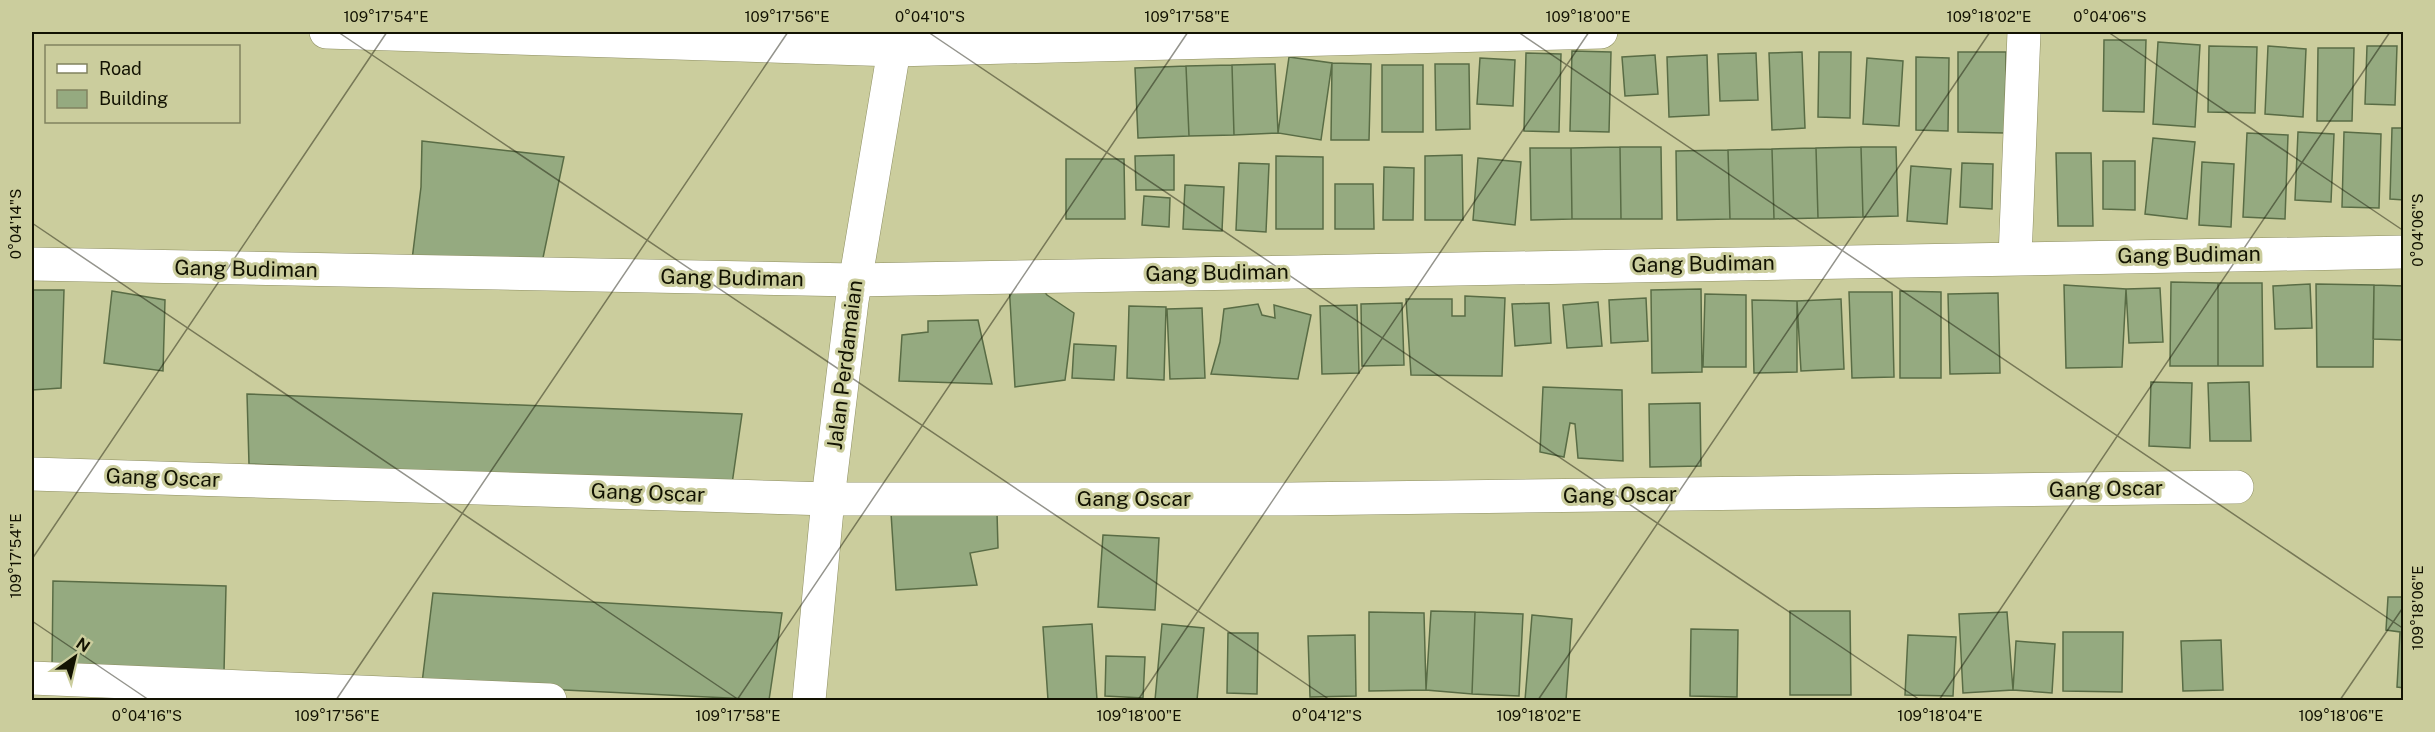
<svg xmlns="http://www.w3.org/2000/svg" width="2435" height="732" font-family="'Public Sans',sans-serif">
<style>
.building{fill:#95aa80;stroke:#596c45;stroke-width:1.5}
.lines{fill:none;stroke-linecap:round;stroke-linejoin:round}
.minor-casing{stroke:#8d8e61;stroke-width:34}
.tertiary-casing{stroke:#8d8e61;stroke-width:34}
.minor{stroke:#fff;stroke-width:33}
.tertiary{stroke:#fff;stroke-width:33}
.ticks{fill:none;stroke:#121202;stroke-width:1.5;stroke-opacity:0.45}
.labels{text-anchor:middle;stroke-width:6;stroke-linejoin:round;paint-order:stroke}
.street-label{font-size:21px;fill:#121202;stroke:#cbcd9d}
.neatline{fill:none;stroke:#121202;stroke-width:2}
.ticks-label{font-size:15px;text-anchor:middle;fill:#121202}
</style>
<rect width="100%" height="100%" fill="#cbcd9d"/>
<path class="building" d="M 2104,40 L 2146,40 L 2144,112 L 2103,111 Z
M 2158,42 L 2200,45 L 2195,127 L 2153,124 Z
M 2209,46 L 2257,47 L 2255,113 L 2208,112 Z
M 2268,46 L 2306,49 L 2303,117 L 2265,114 Z
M 2367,46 L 2397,46 L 2395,105 L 2365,104 Z
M 2318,48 L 2354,48 L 2352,121 L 2317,121 Z
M 1572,51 L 1611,52 L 1609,132 L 1570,131 Z
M 1802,52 L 1805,128 L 1772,130 L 1769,53 Z
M 1819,52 L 1851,52 L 1850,118 L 1818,117 Z
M 1958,52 L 2006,52 L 2005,133 L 1958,132 Z
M 1526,53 L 1561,54 L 1559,132 L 1524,131 Z
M 1756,53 L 1758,100 L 1720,101 L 1718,54 Z
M 1655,55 L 1658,94 L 1625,96 L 1622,57 Z
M 1707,55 L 1709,115 L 1669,117 L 1667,57 Z
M 1289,57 L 1332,63 L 1321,140 L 1278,133 Z
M 1916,57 L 1949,58 L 1948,131 L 1916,130 Z
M 1480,58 L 1515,60 L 1513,106 L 1477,104 Z
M 1867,58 L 1903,61 L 1899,126 L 1863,124 Z
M 1332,63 L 1371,64 L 1369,140 L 1331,140 Z
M 1275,64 L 1278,133 L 1234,135 L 1232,65 Z
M 1435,64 L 1469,64 L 1470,129 L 1436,130 Z
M 1232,65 L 1234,135 L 1189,136 L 1186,66 Z
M 1382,65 L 1423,65 L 1423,132 L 1382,132 Z
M 1186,66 L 1189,136 L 1138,138 L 1135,68 Z
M 2392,128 L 2404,128 L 2404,200 L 2390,199 Z
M 2298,132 L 2334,134 L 2331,202 L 2295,200 Z
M 2344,132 L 2381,134 L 2379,208 L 2342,207 Z
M 2247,133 L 2288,135 L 2285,219 L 2243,217 Z
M 2153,138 L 2195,142 L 2187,219 L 2145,214 Z
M 422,141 L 564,157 L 539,277 L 411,268 L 421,187 Z
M 1620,147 L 1621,219 L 1572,219 L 1571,148 Z
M 1620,147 L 1661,147 L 1662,219 L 1621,219 Z
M 1861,147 L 1863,217 L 1818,218 L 1816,148 Z
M 1861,147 L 1896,147 L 1898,216 L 1863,217 Z
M 1530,148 L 1571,148 L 1572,219 L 1531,220 Z
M 1816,148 L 1818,218 L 1774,219 L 1772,149 Z
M 1772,149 L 1774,219 L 1730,219 L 1728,150 Z
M 1728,150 L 1730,219 L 1677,220 L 1676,151 Z
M 2056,153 L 2091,153 L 2093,226 L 2058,226 Z
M 1174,155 L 1174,190 L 1136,190 L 1135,156 Z
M 1462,155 L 1463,220 L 1425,220 L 1425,156 Z
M 1276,156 L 1323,157 L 1323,229 L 1276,229 Z
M 1478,158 L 1521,162 L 1515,225 L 1473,220 Z
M 1066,159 L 1124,159 L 1125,219 L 1066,219 Z
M 2103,161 L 2135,161 L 2135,210 L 2103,209 Z
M 2202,162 L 2234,164 L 2231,227 L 2199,225 Z
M 1239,163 L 1269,164 L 1266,232 L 1236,230 Z
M 1962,163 L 1993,164 L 1992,209 L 1960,207 Z
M 1911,166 L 1951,169 L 1947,224 L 1907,221 Z
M 1384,167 L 1414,168 L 1413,220 L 1383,220 Z
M 1335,184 L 1373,184 L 1374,229 L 1335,229 Z
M 1185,185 L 1224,187 L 1222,231 L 1183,229 Z
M 1144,196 L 1170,198 L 1169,227 L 1142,225 Z
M 1036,281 L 1047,295 L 1074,313 L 1065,380 L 1015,387 L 1009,283 Z
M 2171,282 L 2218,283 L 2218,366 L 2170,366 Z
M 2218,283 L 2262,283 L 2263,366 L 2218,366 Z
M 2310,284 L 2312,328 L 2275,329 L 2273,286 Z
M 2316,284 L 2374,285 L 2373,367 L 2317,367 Z
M 2064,285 L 2126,289 L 2122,367 L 2066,368 Z
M 2374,285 L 2404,286 L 2404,340 L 2373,339 Z
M 2160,288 L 2163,342 L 2129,343 L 2126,289 Z
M 1701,289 L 1702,372 L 1652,373 L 1651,290 Z
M 32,290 L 64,290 L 61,388 L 32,390 Z
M 112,291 L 165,300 L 163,371 L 104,363 Z
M 1900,291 L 1941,292 L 1941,378 L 1900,378 Z
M 1849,292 L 1892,292 L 1894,377 L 1852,378 Z
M 1998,293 L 2000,373 L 1950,374 L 1948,294 Z
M 1705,294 L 1746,295 L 1746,367 L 1703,367 Z
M 1465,296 L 1505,298 L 1502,376 L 1411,375 L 1406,299 L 1452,299 L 1452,316 L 1465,316 Z
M 1646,298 L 1648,341 L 1611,343 L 1609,300 Z
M 1841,299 L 1844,369 L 1801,371 L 1797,301 Z
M 1752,300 L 1797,301 L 1797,372 L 1754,373 Z
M 1598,302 L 1602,346 L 1567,348 L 1563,305 Z
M 1402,303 L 1404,365 L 1362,366 L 1361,304 Z
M 1549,303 L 1551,343 L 1515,346 L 1512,304 Z
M 1258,304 L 1262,315 L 1275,318 L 1274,305 L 1311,315 L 1298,379 L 1211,374 L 1220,342 L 1224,309 Z
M 1357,305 L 1359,373 L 1322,374 L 1320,306 Z
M 1129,306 L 1166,307 L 1164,380 L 1127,378 Z
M 1202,308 L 1205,378 L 1170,379 L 1167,309 Z
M 978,320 L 992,384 L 899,381 L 902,335 L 928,332 L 928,321 Z
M 1074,344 L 1116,346 L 1114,380 L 1072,378 Z
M 2151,382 L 2192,383 L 2190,448 L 2149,446 Z
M 2249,382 L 2251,441 L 2210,441 L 2208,383 Z
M 1543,387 L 1622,390 L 1623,461 L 1578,458 L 1575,424 L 1570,423 L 1564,457 L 1540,452 Z
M 247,394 L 742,414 L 732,484 L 249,464 Z
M 1700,403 L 1701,466 L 1650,467 L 1649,404 Z
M 997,512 L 998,548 L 970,553 L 977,585 L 896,590 L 891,513 Z
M 1103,535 L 1159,538 L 1155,610 L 1098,607 Z
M 53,581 L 226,586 L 224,672 L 52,669 Z
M 433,593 L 782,613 L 769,700 L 422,683 Z
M 2388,597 L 2404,597 L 2404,688 L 2397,687 L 2400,632 L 2386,630 Z
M 1431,611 L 1475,612 L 1472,694 L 1426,690 Z
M 1790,611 L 1850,611 L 1851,695 L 1790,695 Z
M 1369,612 L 1424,613 L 1426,690 L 1369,691 Z
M 1475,612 L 1523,614 L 1519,696 L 1472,694 Z
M 2007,612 L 2013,690 L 1963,693 L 1959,614 Z
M 1532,615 L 1572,619 L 1566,700 L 1525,700 Z
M 1092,624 L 1097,700 L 1048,700 L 1043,627 Z
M 1162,624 L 1204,628 L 1197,700 L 1155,700 Z
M 1691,629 L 1738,630 L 1737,697 L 1690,696 Z
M 2063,632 L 2123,632 L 2122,692 L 2063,691 Z
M 1228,633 L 1258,633 L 1257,694 L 1227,693 Z
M 1355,635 L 1356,696 L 1310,697 L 1308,636 Z
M 1908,635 L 1956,637 L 1953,696 L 1905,695 Z
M 2221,640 L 2223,690 L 2183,691 L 2181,641 Z
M 2016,641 L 2055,644 L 2052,693 L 2013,690 Z
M 1106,656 L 1145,657 L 1143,698 L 1105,696 Z"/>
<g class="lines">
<defs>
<path id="minor" d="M 326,32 L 895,50 L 1601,32
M 2015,258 L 2024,32
M 32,264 L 855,280 L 2404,252
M 32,474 L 828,499 L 1291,499 L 2237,487
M 32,678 L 550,700"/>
<path id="tertiary" d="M 809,700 L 828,499 L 852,301 L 897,32"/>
</defs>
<use href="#minor" class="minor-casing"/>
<use href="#tertiary" class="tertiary-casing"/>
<use href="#minor" class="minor"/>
<use href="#tertiary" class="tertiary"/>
</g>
<path class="ticks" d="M 338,32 L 1330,700M 928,32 L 1920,700M 1518,32 L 2404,629M 2108,32 L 2404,231M 32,223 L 739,700M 32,559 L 387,32M 32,621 L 149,700M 336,700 L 788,32M 737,700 L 1188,32M 1138,700 L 1589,32M 1538,700 L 1990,32M 1939,700 L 2390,32M 2340,700 L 2404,606"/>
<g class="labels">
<g class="street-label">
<text transform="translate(2189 255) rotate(-1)" y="7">Gang Budiman</text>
<text transform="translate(1703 264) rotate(-1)" y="7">Gang Budiman</text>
<text transform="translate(246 269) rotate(1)" y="7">Gang Budiman</text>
<text transform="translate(1217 273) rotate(-1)" y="7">Gang Budiman</text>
<text transform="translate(732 278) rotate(1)" y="7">Gang Budiman</text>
<text transform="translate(845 365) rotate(-83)" y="7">Jalan Perdamaian</text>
<text transform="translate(163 478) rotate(2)" y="7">Gang Oscar</text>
<text transform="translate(2106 489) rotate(-1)" y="7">Gang Oscar</text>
<text transform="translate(648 493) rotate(2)" y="7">Gang Oscar</text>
<text transform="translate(1620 495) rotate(-1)" y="7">Gang Oscar</text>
<text x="1134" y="506">Gang Oscar</text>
</g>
</g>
<rect width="2435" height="732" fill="none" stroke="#cbcd9d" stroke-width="66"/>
<rect x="45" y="45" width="195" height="78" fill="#cbcd9d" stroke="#81825f" stroke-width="1.5"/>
<rect x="57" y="64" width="30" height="9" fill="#ffffff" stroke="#81825f" stroke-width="1.5"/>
<text x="99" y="75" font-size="18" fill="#121202">Road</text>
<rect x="57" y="90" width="30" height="18" fill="#95aa80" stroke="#81825f" stroke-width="1.5"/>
<text x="99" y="105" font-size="18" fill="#121202">Building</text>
<g transform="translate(75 657) rotate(34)" stroke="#cbcd9d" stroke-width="4.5" paint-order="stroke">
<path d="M0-4.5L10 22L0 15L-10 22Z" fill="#121202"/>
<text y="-9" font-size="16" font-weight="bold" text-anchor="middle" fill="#121202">N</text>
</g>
<rect x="33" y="33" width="2369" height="666" class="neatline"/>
<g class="ticks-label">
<text x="386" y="22">109°17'54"E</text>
<text x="787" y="22">109°17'56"E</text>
<text x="930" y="22">0°04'10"S</text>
<text x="1187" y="22">109°17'58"E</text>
<text x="1588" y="22">109°18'00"E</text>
<text x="1989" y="22">109°18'02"E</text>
<text x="2110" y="22">0°04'06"S</text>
<text transform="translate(16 224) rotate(-90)" y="5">0°04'14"S</text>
<text transform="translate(2418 230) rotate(-90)" y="5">0°04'06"S</text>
<text transform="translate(16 556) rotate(-90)" y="5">109°17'54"E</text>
<text transform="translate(2418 608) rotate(-90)" y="5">109°18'06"E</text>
<text x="147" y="721">0°04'16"S</text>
<text x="337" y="721">109°17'56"E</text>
<text x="738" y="721">109°17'58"E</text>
<text x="1139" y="721">109°18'00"E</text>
<text x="1327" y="721">0°04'12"S</text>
<text x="1539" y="721">109°18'02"E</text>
<text x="1940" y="721">109°18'04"E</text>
<text x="2341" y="721">109°18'06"E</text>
</g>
</svg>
